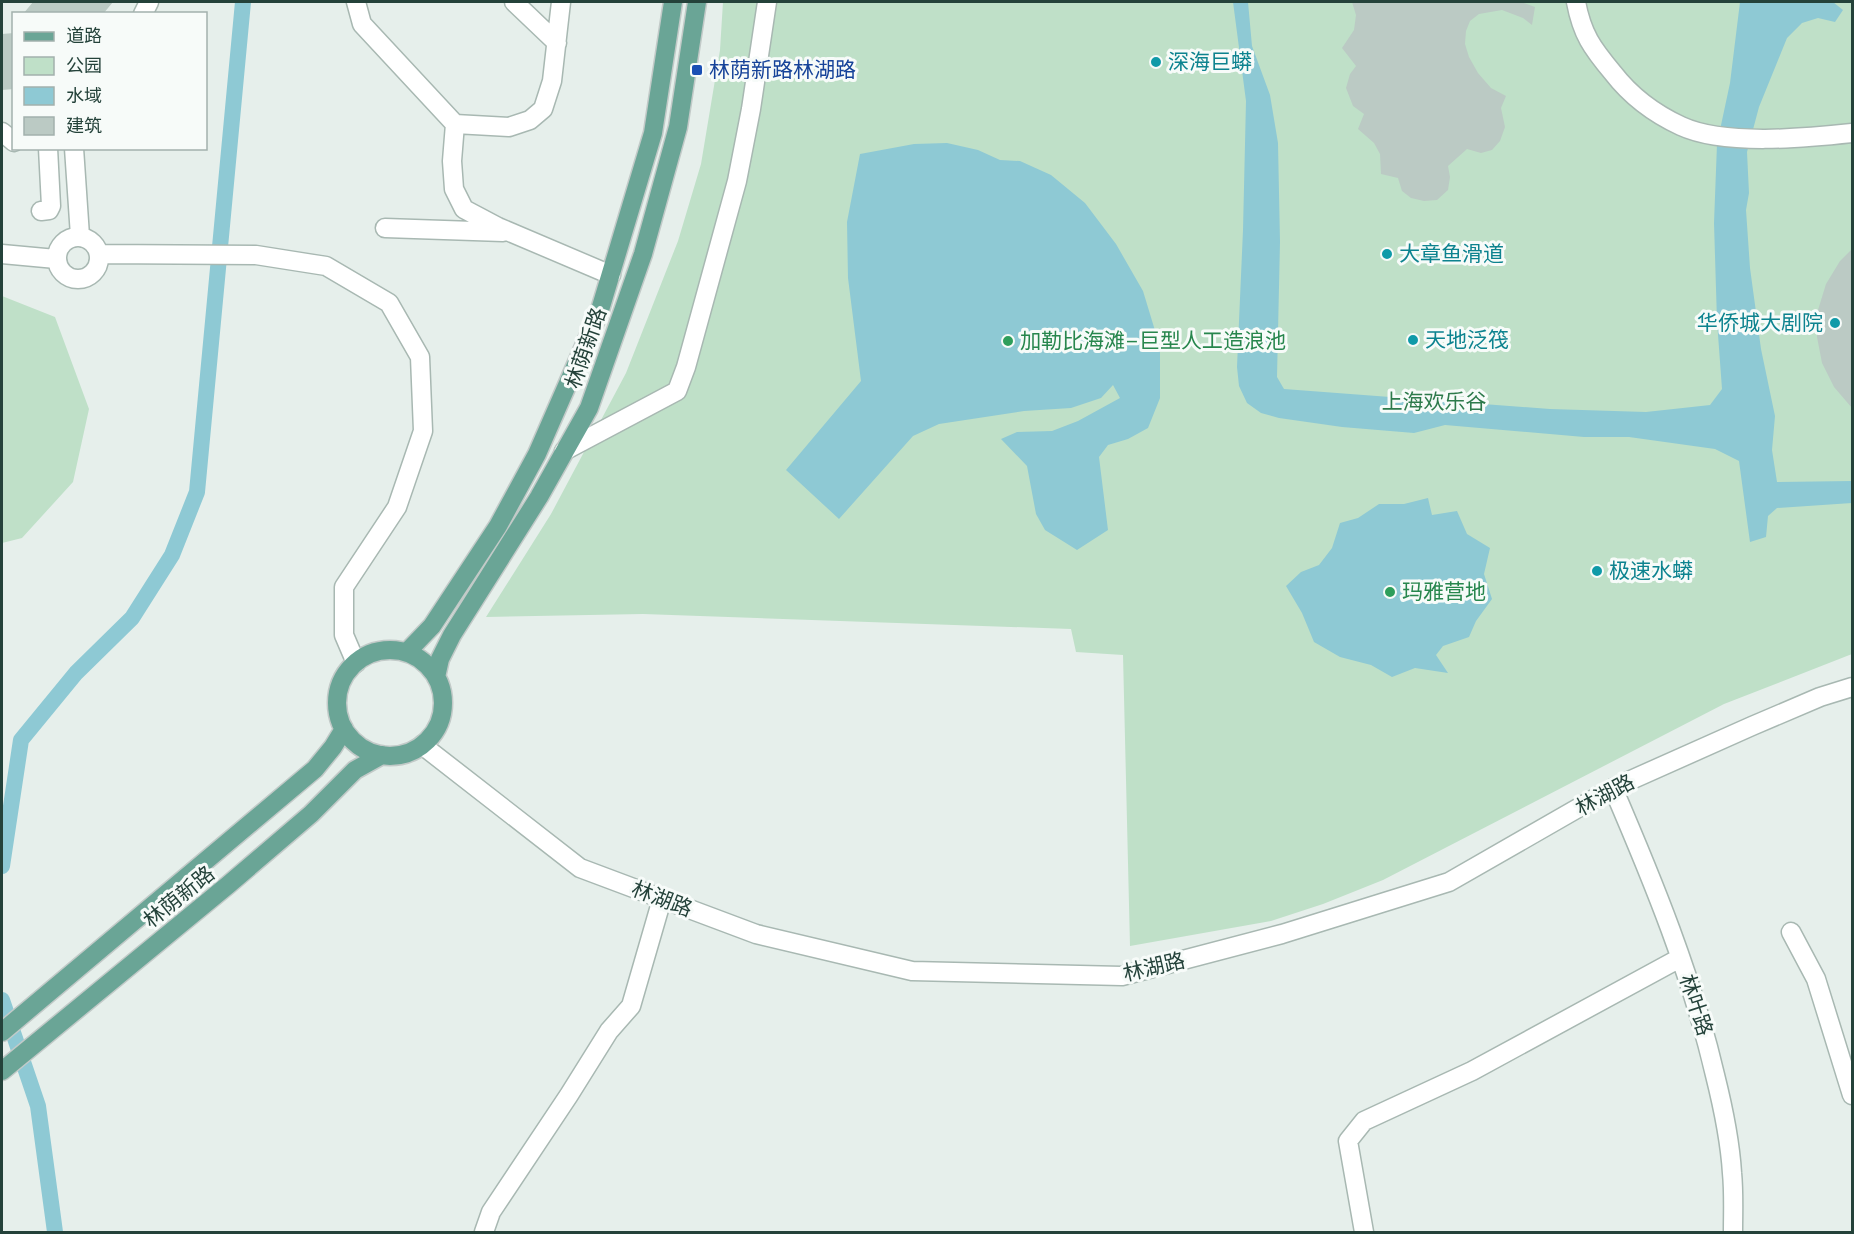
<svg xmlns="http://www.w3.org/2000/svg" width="1854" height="1234" font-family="'PT Sans Narrow','Noto Sans SC',sans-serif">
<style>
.green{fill:#bfe0c8}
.water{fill:#8ec9d4}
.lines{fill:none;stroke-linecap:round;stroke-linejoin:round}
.canal{stroke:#8ec9d4;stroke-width:16}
.building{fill:#bbcac4}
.minor-casing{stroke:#a8b8b2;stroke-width:21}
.major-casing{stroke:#c2cac8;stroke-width:21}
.minor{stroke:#fff;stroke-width:18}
.major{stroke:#6aa596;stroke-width:18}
.culture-dot{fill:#0f9aa8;stroke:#f7fbf9;stroke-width:2}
.transit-dot{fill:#1a4fb4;stroke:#f7fbf9;stroke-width:2}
.leisure-dot{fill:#2e9e5b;stroke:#f7fbf9;stroke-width:2}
.labels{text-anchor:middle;stroke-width:6;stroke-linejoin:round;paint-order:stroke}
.culture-label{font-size:21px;fill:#0d838f;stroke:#f7fbf9;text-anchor:start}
.transit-label{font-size:21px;fill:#164399;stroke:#f7fbf9;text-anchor:start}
.leisure-label{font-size:21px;fill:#27864d;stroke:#f7fbf9;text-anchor:start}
.street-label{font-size:21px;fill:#24423a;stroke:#f7fbf9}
.park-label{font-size:21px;fill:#2d7a4b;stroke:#f7fbf9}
</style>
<rect width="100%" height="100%" fill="#e6efeb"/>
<path class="green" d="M 723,2 L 1852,2 L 1852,654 L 1724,704 L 1383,880 L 1323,904 L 1271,921 L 1130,946 L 1123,655 L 1076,652 L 1071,629 L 643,614 L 486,617 L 551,514 L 626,373 L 678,241 L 701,164 L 720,50 Z
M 2,296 L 55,317 L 89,409 L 73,482 L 22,538 L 2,543 Z"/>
<path class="water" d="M 1233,2 L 1248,2 L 1252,46 L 1270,95 L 1278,143 L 1280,242 L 1277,377 L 1284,389 L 1550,409 L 1646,412 L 1710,405 L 1722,389 L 1717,321 L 1714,223 L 1717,144 L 1730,83 L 1740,2 L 1833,2 L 1843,10 L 1835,22 L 1818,18 L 1802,23 L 1787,38 L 1759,107 L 1747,152 L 1749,193 L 1746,210 L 1750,268 L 1761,349 L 1775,416 L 1772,450 L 1777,482 L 1852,481 L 1852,503 L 1777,508 L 1768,516 L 1766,537 L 1750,542 L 1739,461 L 1715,449 L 1629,437 L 1584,437 L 1445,425 L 1414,433 L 1342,427 L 1279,418 L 1261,413 L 1247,403 L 1239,386 L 1237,367 L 1243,230 L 1246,101 Z
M 947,143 L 978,150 L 1000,160 L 1020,161 L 1051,175 L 1085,203 L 1116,244 L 1143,291 L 1160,347 L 1160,398 L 1148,428 L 1128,439 L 1108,445 L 1099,457 L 1108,530 L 1077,550 L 1045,530 L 1036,514 L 1027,466 L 1001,439 L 1017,432 L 1052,431 L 1078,421 L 1120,398 L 1113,385 L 1101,398 L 1071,408 L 1024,411 L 939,424 L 913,436 L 839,519 L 786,470 L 861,381 L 848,278 L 847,222 L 860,154 L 914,144 Z
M 1428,498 L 1432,515 L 1457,511 L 1467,534 L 1490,548 L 1484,574 L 1492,599 L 1476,621 L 1469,637 L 1443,646 L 1436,655 L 1448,673 L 1415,668 L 1392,677 L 1371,665 L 1340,657 L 1314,642 L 1302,613 L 1286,586 L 1301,572 L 1319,565 L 1332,548 L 1340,523 L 1358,518 L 1379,504 L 1404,504 Z"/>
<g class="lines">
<path class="canal" d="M 2,866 L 21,740 L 76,673 L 132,618 L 172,555 L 197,492 L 243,2
M 2,1000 L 38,1106 L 55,1232"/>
</g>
<path class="building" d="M 33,2 L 113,2 L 103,14 L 23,14 Z
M 1352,2 L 1521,2 L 1535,7 L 1532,25 L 1523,18 L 1502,10 L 1479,14 L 1470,21 L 1466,31 L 1465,44 L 1469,57 L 1478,73 L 1491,88 L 1506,96 L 1501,108 L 1505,127 L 1500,141 L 1492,150 L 1481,153 L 1467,149 L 1448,166 L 1450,177 L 1448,190 L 1437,200 L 1424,201 L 1411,198 L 1402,191 L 1398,178 L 1381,174 L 1380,154 L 1374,143 L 1358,129 L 1364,114 L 1353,106 L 1346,88 L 1350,74 L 1356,66 L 1342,48 L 1354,30 L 1356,15 Z
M 14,33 L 14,89 L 2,90 L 2,34 Z
M 1852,249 L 1852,408 L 1834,387 L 1822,363 L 1817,337 L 1818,310 L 1826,284 L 1840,261 Z"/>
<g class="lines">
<defs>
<path id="minor" d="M 356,2 L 362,24 L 455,124
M 514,2 L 557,43
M 561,2 L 552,81 L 543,109 L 530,120 L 509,127 L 455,124 L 452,161 L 454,189 L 464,209 L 498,227 L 611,275
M 1576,2 C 1582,34 1592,48 1613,73 C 1630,95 1655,114 1681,126 C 1724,146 1805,138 1852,133
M 143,14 L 149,2
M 2,132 L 14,142
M 74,148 L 80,236
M 41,211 L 49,210 L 51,206 L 48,148
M 385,228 L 503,232
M57 258a21 21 0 1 1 42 0a21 21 0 1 1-42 0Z
M 2,254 L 56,259
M 99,254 L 256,255 L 326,266 L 389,303 L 420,357 L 423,431 L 397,507 L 344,587 L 344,635 L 356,663
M 564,451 L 677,391 L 686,367 L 737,181 L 751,109 L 767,2
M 422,745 L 580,868 L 756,934 L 912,971 L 1122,976 L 1282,934 L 1449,882 L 1613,788 L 1752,726 L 1820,697 L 1852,687
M 1613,788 C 1653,881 1692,976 1715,1075 C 1723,1107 1730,1140 1732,1173 C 1734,1193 1733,1213 1733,1232
M 1791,932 L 1816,979 L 1852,1095
M 484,1232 L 491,1212 L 569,1095 L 609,1031 L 631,1006 L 662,899
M 1364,1232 L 1348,1141 L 1364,1121 L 1472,1071 L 1680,958"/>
<path id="major" d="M337 703a53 53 0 1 1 106 0a53 53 0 1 1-106 0Z
M 407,652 L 432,626 L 498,526 L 537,454 L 600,310 L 653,133 L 673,2
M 436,677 L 440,659 L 452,635 L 539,497 L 589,408 L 643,254 L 678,127 L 697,2
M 2,1032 L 315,769 L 333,747 L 344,729
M 2,1071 L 228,885 L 311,814 L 355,770 L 382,755"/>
</defs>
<use href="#minor" class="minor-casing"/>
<use href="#major" class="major-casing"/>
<use href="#minor" class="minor"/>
<use href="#major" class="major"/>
</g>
<g class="culture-dot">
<circle cx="1156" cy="62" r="6"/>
<circle cx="1387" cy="254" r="6"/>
<circle cx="1835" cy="323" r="6"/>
<circle cx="1413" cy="340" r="6"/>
<circle cx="1597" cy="571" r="6"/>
</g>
<rect class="transit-dot" x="691" y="64" width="12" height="12" rx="3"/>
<g class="leisure-dot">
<circle cx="1008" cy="341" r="6"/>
<circle cx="1390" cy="592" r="6"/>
</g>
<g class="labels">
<g class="culture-label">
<text x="1168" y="69">深海巨蟒</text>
<text x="1399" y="261">大章鱼滑道</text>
<text x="1823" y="330" text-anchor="end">华侨城大剧院</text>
<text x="1425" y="347">天地泛筏</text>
<text x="1609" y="578">极速水蟒</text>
</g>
<g class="transit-label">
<text x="709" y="77">林荫新路林湖路</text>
</g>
<g class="leisure-label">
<text x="1020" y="348">加勒比海滩—巨型人工造浪池</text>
<text x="1402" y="599">玛雅营地</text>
</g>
<g class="street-label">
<text transform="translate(586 348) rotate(-71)" y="7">林荫新路</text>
<text transform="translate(1605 795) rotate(-28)" y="7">林湖路</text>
<text transform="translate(179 897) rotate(-39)" y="7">林荫新路</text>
<text transform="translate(662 899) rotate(21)" y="7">林湖路</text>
<text transform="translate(1154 967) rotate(-13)" y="7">林湖路</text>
<text transform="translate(1696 1005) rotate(72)" y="7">林叶路</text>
</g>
<g class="park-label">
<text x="1434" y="409">上海欢乐谷</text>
</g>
</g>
<rect width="1854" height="1234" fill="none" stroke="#24423a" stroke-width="6"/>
<rect x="12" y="12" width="195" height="138" fill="#f7fbf9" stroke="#a3b1ad" stroke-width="1.5"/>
<rect x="24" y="32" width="30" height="9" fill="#6aa596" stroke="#a3b1ad" stroke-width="1.5"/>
<text x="66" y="42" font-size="18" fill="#24423a">道路</text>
<rect x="24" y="57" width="30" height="18" fill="#bfe0c8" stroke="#a3b1ad" stroke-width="1.5"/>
<text x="66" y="72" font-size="18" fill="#24423a">公园</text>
<rect x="24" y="87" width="30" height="18" fill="#8ec9d4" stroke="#a3b1ad" stroke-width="1.5"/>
<text x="66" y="102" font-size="18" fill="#24423a">水域</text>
<rect x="24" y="117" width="30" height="18" fill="#bbcac4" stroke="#a3b1ad" stroke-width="1.5"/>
<text x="66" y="132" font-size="18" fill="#24423a">建筑</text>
</svg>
